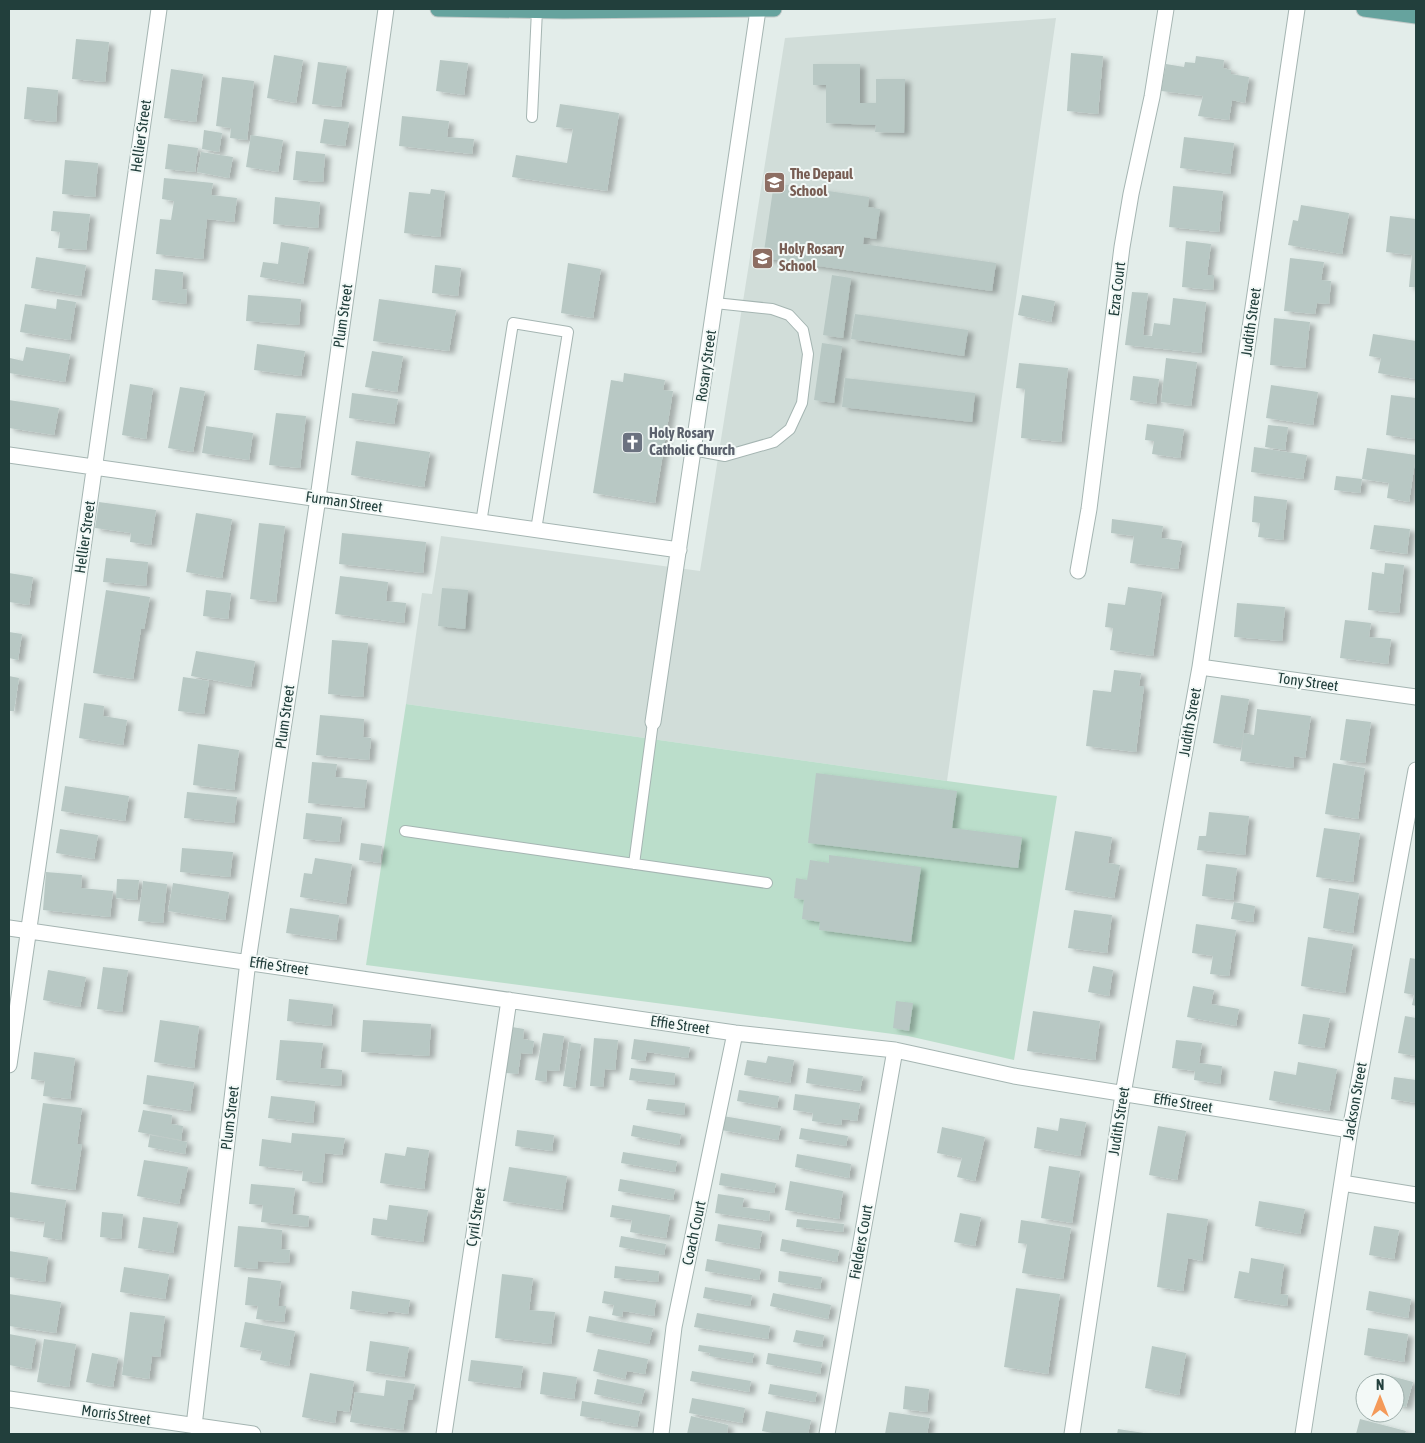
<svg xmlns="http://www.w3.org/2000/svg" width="1425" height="1443" font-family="'Asap Condensed',sans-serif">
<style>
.built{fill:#d1ddd9}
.green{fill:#bbdecb}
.building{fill:#b8c8c4;filter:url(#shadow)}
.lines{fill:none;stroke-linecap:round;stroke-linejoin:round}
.lane-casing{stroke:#a5b5b2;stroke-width:12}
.street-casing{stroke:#a5b5b2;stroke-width:17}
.primary-casing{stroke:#c1c9c8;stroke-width:17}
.lane{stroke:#fff;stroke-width:10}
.street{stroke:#fff;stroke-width:15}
.primary{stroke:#66a39e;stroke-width:15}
.labels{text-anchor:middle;stroke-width:4;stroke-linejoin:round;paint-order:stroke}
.street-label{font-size:15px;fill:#223f3c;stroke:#f3f9f7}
.education-label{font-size:15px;font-weight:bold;fill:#785e54;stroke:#f3f9f7;text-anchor:start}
.worship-label{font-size:15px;font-weight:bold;fill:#5b616d;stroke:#f3f9f7;text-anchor:start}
</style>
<defs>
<filter id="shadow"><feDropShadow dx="5.5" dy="3" stdDeviation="2.5" flood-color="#0004"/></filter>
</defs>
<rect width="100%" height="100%" fill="#e3edea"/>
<path class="built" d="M 1056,18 L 947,781 L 406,704 L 422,593 L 432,594 L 441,536 L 700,571 L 785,38 Z"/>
<path class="green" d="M 406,704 L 947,781 L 1057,796 L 1014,1060 L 908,1036 L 366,965 Z"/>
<path class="building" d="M 76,39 L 109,42 L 105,82 L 72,79 Z
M 1071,53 L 1103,56 L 1098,114 L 1067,111 Z
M 274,55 L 303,60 L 296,103 L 267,98 Z
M 1196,56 L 1224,60 L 1223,68 L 1231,70 L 1231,74 L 1249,77 L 1245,103 L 1232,100 L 1229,120 L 1198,116 L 1203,96 L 1161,91 L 1166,64 L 1184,67 L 1185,62 L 1195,63 Z
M 440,60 L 468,63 L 464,95 L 436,91 Z
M 318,62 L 347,66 L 341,107 L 312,104 Z
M 813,64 L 860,64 L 860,103 L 876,103 L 876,79 L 905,79 L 904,133 L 875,132 L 876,125 L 826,123 L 826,85 L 813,85 Z
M 171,69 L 203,74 L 196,122 L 164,118 Z
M 222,77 L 254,81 L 247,140 L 230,138 L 231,128 L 216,126 Z
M 27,87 L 58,90 L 56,122 L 24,119 Z
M 560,104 L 619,113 L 607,191 L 512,177 L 516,155 L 567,163 L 573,129 L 556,127 Z
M 402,116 L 449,121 L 447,137 L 474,139 L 472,154 L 399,146 Z
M 324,119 L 349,122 L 345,146 L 320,143 Z
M 204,130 L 222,133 L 219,152 L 202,149 Z
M 251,135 L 283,140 L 278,172 L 246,167 Z
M 1184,137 L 1234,143 L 1230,174 L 1180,168 Z
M 168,144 L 198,148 L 195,172 L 165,169 Z
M 296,151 L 325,154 L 323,182 L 293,180 Z
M 201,152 L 233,157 L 229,178 L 197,172 Z
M 65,160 L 98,163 L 95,197 L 62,194 Z
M 164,178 L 213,183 L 211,195 L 237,198 L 234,222 L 207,219 L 203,259 L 156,254 L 160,219 L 171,220 L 174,201 L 162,199 Z
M 774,183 L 869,197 L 868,207 L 880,209 L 876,239 L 864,237 L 863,244 L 996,263 L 992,291 L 763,258 Z
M 1173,186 L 1223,191 L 1219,232 L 1169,227 Z
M 431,189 L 445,191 L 440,237 L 404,233 L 409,192 L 430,194 Z
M 275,197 L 320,202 L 318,228 L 273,224 Z
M 1301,205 L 1349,213 L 1342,254 L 1288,245 L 1293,220 L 1298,221 Z
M 53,211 L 90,214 L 86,250 L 58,248 L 60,232 L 51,231 Z
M 1390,216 L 1416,219 L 1416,287 L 1409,287 L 1412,255 L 1386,252 Z
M 1186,241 L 1211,244 L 1207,275 L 1214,275 L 1213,290 L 1182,287 Z
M 281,242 L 309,247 L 303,284 L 260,277 L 263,262 L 278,264 Z
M 36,257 L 86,265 L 81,296 L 31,288 Z
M 1290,258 L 1324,262 L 1321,280 L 1331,281 L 1329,304 L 1317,303 L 1315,314 L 1284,311 Z
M 568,263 L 601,269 L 593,318 L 561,313 Z
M 435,265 L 461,268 L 458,296 L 432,293 Z
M 155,269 L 183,272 L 182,289 L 187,290 L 186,304 L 152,300 Z
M 832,275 L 851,278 L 843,338 L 823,335 Z
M 1132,292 L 1148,293 L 1143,335 L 1152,336 L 1154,323 L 1170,325 L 1173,298 L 1206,302 L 1201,353 L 1125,345 Z
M 248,295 L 301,299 L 299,325 L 246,321 Z
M 1022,295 L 1055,301 L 1051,322 L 1018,315 Z
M 57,299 L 76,302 L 70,340 L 20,332 L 25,304 L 56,309 Z
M 379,299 L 456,310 L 449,351 L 373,341 Z
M 855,314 L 968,330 L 964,356 L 851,339 Z
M 1274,318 L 1310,322 L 1305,368 L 1270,365 Z
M 1373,334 L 1416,341 L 1415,379 L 1378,373 L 1381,358 L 1369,356 Z
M 822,343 L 842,346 L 834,403 L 814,400 Z
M 257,344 L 305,351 L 301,376 L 254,370 Z
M 26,347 L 70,354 L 65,382 L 9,373 L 10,358 L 23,361 Z
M 372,351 L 403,356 L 397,392 L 365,387 Z
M 1166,358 L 1197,362 L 1191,406 L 1161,402 Z
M 1019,363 L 1068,368 L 1061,442 L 1021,438 L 1025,389 L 1016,388 Z
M 624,373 L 665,380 L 663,390 L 673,391 L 655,503 L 593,493 L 611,380 L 623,382 Z
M 1133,376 L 1159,379 L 1156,404 L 1130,400 Z
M 845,378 L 975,393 L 972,422 L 842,407 Z
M 130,384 L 153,388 L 146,439 L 122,435 Z
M 1271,385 L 1318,392 L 1313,425 L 1266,418 Z
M 180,387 L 205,391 L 193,452 L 168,448 Z
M 352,393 L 398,399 L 394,424 L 349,418 Z
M 1391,395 L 1416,398 L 1416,421 L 1414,439 L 1386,435 Z
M 9,400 L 59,408 L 54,435 L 9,428 Z
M 276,413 L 306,416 L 300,468 L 269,465 Z
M 1147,424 L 1184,429 L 1180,458 L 1152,454 L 1154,441 L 1145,440 Z
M 1268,425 L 1288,427 L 1285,450 L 1265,447 Z
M 206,426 L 253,433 L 249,460 L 202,453 Z
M 356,441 L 430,452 L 424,487 L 351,475 Z
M 1254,447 L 1307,455 L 1303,479 L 1251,472 Z
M 1367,448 L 1416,455 L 1409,502 L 1387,498 L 1389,483 L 1362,479 Z
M 1336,476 L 1362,479 L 1360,493 L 1334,490 Z
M 1254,496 L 1287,500 L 1283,540 L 1258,537 L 1260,523 L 1252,522 Z
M 99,502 L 156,510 L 151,545 L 130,542 L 131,533 L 95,528 Z
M 196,513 L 232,519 L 222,578 L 186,572 Z
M 1112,519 L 1163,526 L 1161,538 L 1182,541 L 1178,569 L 1130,563 L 1134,536 L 1111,533 Z
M 259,523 L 285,526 L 276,602 L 250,599 Z
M 1374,525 L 1410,529 L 1407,554 L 1370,549 Z
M 342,533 L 426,542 L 423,573 L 339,564 Z
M 106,558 L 148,562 L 146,586 L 103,582 Z
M 1385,563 L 1404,565 L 1399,613 L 1368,610 L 1372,572 L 1384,574 Z
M 9,573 L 33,577 L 29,605 L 9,602 Z
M 340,576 L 388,582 L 386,601 L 406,603 L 404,623 L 335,614 Z
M 1128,587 L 1162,592 L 1153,656 L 1110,650 L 1113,628 L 1105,627 L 1108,603 L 1125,605 Z
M 442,588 L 468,590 L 465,629 L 438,626 Z
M 106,590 L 150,597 L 144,629 L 141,629 L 133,679 L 93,673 Z
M 206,590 L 231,593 L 228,619 L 203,616 Z
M 1237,603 L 1285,607 L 1282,641 L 1234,637 Z
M 1345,620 L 1371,623 L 1369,637 L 1391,639 L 1388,664 L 1340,658 Z
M 9,632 L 22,634 L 18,660 L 9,658 Z
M 332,640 L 368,643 L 363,697 L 328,694 Z
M 196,651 L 255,661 L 251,687 L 191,676 Z
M 1114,670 L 1141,673 L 1139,686 L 1144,686 L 1136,752 L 1086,746 L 1093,690 L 1111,692 Z
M 9,676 L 19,678 L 14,711 L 9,711 Z
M 183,677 L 209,681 L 204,714 L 178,711 Z
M 1221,695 L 1249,699 L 1241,748 L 1213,743 Z
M 84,703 L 104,706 L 103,716 L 127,720 L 123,745 L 79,738 Z
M 1257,709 L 1311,716 L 1305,758 L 1294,756 L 1293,768 L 1240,761 L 1244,733 L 1254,735 Z
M 320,715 L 364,719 L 363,737 L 371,738 L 369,760 L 316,755 Z
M 1346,719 L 1371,722 L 1365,763 L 1340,760 Z
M 198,744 L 239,750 L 234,790 L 193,785 Z
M 312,762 L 337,764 L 335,777 L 367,780 L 364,808 L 308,803 Z
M 1333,763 L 1365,768 L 1358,819 L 1325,814 Z
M 816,773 L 957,791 L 952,828 L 1022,837 L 1018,868 L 808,843 Z
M 65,786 L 129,796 L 125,821 L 61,811 Z
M 187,792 L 237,797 L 234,823 L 184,818 Z
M 1209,812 L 1249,816 L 1245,855 L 1197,850 L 1199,836 L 1206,836 Z
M 306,813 L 342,817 L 339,842 L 303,839 Z
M 1324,828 L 1360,833 L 1353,882 L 1316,877 Z
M 60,829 L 98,835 L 94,859 L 56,853 Z
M 1075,831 L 1112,837 L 1108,863 L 1120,865 L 1114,898 L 1065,890 Z
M 361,843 L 382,846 L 380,863 L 359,860 Z
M 182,848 L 233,852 L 230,877 L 180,872 Z
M 829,855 L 921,867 L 911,942 L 819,930 L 820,922 L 802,919 L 804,900 L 794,898 L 796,878 L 807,880 L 810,860 L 829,863 Z
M 315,858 L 352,864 L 346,904 L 300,897 L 304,873 L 312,874 Z
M 1206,864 L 1237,868 L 1233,900 L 1202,896 Z
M 46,872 L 82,875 L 81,888 L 113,891 L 110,917 L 43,910 Z
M 117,879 L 139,880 L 137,900 L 116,898 Z
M 143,881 L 167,884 L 163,923 L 138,921 Z
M 173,883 L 229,892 L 225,920 L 168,911 Z
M 1329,888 L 1359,893 L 1353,933 L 1323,928 Z
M 1234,902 L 1255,906 L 1253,922 L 1231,919 Z
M 290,908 L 339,915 L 336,940 L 286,933 Z
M 1074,910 L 1112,915 L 1107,953 L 1068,948 Z
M 1196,924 L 1236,930 L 1229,976 L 1210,974 L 1213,956 L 1192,953 Z
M 1308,937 L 1353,944 L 1345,993 L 1301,986 Z
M 1410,958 L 1416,959 L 1416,1006 L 1412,1005 L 1414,995 L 1404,993 Z
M 1093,966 L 1113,970 L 1109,996 L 1088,992 Z
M 103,967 L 128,970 L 122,1012 L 97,1009 Z
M 48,970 L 86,977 L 80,1007 L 43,1000 Z
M 1193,986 L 1214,990 L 1211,1004 L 1239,1009 L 1236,1026 L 1187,1017 Z
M 289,999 L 333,1004 L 331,1026 L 287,1021 Z
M 896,1001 L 913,1003 L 909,1031 L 893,1028 Z
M 1033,1011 L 1100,1021 L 1095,1060 L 1027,1051 Z
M 1303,1014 L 1330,1018 L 1324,1048 L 1298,1044 Z
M 1405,1016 L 1416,1018 L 1416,1056 L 1398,1053 Z
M 160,1020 L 199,1026 L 194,1068 L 154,1062 Z
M 363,1020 L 431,1024 L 429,1056 L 361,1052 Z
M 512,1027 L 524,1029 L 523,1039 L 534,1041 L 532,1054 L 521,1053 L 518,1074 L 506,1073 Z
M 543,1033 L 564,1036 L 559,1071 L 547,1070 L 546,1082 L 535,1080 Z
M 594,1038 L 618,1040 L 615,1070 L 605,1069 L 603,1087 L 590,1086 Z
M 634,1039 L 690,1047 L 688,1058 L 647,1052 L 645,1061 L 631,1059 Z
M 280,1040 L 323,1043 L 320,1068 L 342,1070 L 341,1086 L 276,1080 Z
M 1176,1040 L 1202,1043 L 1199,1063 L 1222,1066 L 1220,1084 L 1194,1080 L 1195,1071 L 1172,1068 Z
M 569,1042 L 581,1044 L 575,1088 L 563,1086 Z
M 34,1052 L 75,1058 L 70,1099 L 43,1096 L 45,1081 L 31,1079 Z
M 768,1056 L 794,1060 L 790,1083 L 744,1075 L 747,1060 L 766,1063 Z
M 1298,1062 L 1337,1069 L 1329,1111 L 1269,1100 L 1274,1071 L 1296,1075 Z
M 631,1068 L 675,1073 L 674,1085 L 629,1080 Z
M 808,1068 L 863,1076 L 860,1091 L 806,1083 Z
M 147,1075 L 194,1082 L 190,1111 L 143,1104 Z
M 1394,1077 L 1416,1080 L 1416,1103 L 1391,1099 Z
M 739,1090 L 779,1096 L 777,1108 L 737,1101 Z
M 795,1094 L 860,1103 L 857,1121 L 842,1119 L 841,1125 L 812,1121 L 813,1113 L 793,1110 Z
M 271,1096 L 315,1101 L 313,1123 L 268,1118 Z
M 648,1099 L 685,1103 L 684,1115 L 646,1110 Z
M 43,1103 L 82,1108 L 77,1144 L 82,1144 L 75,1190 L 31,1184 Z
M 143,1110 L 172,1115 L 171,1124 L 183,1126 L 181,1140 L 138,1132 Z
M 723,1116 L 781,1126 L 778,1140 L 721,1130 Z
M 1060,1118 L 1086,1122 L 1080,1156 L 1034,1148 L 1037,1127 L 1058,1131 Z
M 633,1125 L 681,1134 L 679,1145 L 631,1136 Z
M 1158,1126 L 1186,1131 L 1177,1180 L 1149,1175 Z
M 942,1127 L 985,1137 L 975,1181 L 957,1177 L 962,1158 L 937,1153 Z
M 801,1128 L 848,1136 L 846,1146 L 799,1139 Z
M 517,1130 L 554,1135 L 552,1151 L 515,1146 Z
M 292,1133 L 345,1138 L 342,1155 L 325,1153 L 322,1183 L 302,1181 L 303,1171 L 259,1166 L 262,1139 L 291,1143 Z
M 150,1135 L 187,1142 L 185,1154 L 148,1147 Z
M 407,1147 L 429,1150 L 424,1189 L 380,1183 L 385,1153 L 405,1156 Z
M 623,1152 L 677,1161 L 675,1172 L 621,1163 Z
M 797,1154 L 851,1164 L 849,1178 L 795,1167 Z
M 144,1160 L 188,1167 L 184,1189 L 182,1189 L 179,1204 L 137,1196 Z
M 1049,1166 L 1080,1171 L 1072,1223 L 1041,1218 Z
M 509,1167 L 567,1176 L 562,1210 L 503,1201 Z
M 721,1173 L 776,1183 L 774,1193 L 719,1185 Z
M 620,1179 L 675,1189 L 673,1200 L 618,1191 Z
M 790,1181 L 843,1191 L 839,1219 L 785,1210 Z
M 251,1184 L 295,1188 L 292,1214 L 309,1216 L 308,1227 L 261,1222 L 263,1205 L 249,1204 Z
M 9,1192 L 66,1200 L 61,1240 L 43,1237 L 45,1222 L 9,1217 Z
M 718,1194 L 744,1198 L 742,1207 L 770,1211 L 769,1221 L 715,1213 Z
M 1259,1201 L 1305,1209 L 1300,1234 L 1255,1226 Z
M 389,1205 L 428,1210 L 423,1242 L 371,1235 L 373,1218 L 387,1220 Z
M 612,1205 L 670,1215 L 666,1238 L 630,1232 L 632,1220 L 610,1217 Z
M 102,1212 L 123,1214 L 121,1239 L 100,1237 Z
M 960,1213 L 981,1217 L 975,1246 L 954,1242 Z
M 1167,1213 L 1208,1219 L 1202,1261 L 1188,1258 L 1183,1291 L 1157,1287 Z
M 143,1217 L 178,1222 L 173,1253 L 138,1248 Z
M 797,1219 L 844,1224 L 843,1232 L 796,1227 Z
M 1021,1220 L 1071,1228 L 1063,1279 L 1022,1273 L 1027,1244 L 1018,1243 Z
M 718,1224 L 762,1231 L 759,1249 L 715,1241 Z
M 238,1226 L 282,1230 L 281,1249 L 290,1250 L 289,1263 L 258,1261 L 258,1269 L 234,1267 Z
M 1374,1226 L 1399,1230 L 1394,1259 L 1369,1255 Z
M 621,1236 L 666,1244 L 664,1255 L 619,1247 Z
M 782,1239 L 839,1250 L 837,1262 L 780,1251 Z
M 9,1251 L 48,1257 L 45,1282 L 9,1277 Z
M 1251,1258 L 1284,1264 L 1280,1294 L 1288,1295 L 1287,1306 L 1234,1298 L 1239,1271 L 1249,1273 Z
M 707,1259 L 761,1269 L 759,1280 L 705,1271 Z
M 615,1266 L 659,1271 L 658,1282 L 614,1278 Z
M 124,1267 L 169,1274 L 165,1299 L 120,1292 Z
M 779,1271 L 822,1277 L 820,1289 L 778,1282 Z
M 502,1274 L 533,1278 L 529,1310 L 555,1312 L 551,1344 L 495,1338 Z
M 248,1277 L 281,1281 L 278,1306 L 286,1306 L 284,1322 L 256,1319 L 258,1306 L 245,1305 Z
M 705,1287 L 752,1295 L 750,1306 L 703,1298 Z
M 1016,1288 L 1060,1294 L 1048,1374 L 1004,1367 Z
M 352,1291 L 410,1300 L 408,1314 L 388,1311 L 387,1314 L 350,1309 Z
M 604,1291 L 656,1300 L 654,1316 L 623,1311 L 622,1317 L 612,1315 L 614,1305 L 602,1303 Z
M 1369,1291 L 1411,1299 L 1408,1318 L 1366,1310 Z
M 773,1293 L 831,1305 L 828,1319 L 770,1306 Z
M 9,1294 L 61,1302 L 56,1333 L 9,1326 Z
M 130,1312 L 165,1316 L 160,1357 L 152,1356 L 149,1379 L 122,1375 Z
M 697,1313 L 770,1326 L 768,1339 L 694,1327 Z
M 589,1316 L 653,1328 L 649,1344 L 586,1332 Z
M 245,1322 L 295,1331 L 289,1366 L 260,1360 L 262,1351 L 240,1347 Z
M 1368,1328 L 1408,1334 L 1404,1362 L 1364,1355 Z
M 796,1330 L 824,1335 L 822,1347 L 793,1342 Z
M 9,1334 L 36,1339 L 31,1369 L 9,1365 Z
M 44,1339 L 76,1344 L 69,1387 L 37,1382 Z
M 370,1341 L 409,1347 L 404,1377 L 366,1371 Z
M 699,1345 L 754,1353 L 752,1363 L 709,1356 L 710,1353 L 698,1351 Z
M 1152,1346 L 1186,1353 L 1179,1395 L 1145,1388 Z
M 598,1349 L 648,1359 L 645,1374 L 627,1371 L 625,1379 L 593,1371 Z
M 92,1353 L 118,1358 L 113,1387 L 86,1382 Z
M 768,1353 L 822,1362 L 820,1374 L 766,1364 Z
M 471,1360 L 523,1366 L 520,1388 L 468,1381 Z
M 692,1371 L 751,1381 L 749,1392 L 690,1381 Z
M 543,1372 L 577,1377 L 574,1399 L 540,1394 Z
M 310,1373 L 354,1381 L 349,1412 L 337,1410 L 335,1423 L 302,1417 Z
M 1380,1373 L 1413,1382 L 1406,1407 L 1395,1404 L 1395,1383 L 1377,1383 Z
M 597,1379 L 645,1389 L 641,1404 L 594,1394 Z
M 386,1380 L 415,1384 L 412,1400 L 408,1400 L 403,1430 L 350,1422 L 355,1392 L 384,1396 Z
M 770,1384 L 817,1392 L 815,1402 L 768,1394 Z
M 905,1386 L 929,1389 L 927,1412 L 903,1409 Z
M 692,1398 L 745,1408 L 742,1423 L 689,1413 Z
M 582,1401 L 640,1411 L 637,1427 L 601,1421 L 601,1419 L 580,1416 Z
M 766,1411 L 811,1420 L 808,1434 L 778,1434 L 762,1431 Z
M 889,1412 L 930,1418 L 927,1434 L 885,1434 Z
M 691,1416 L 728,1425 L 727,1434 L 687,1434 Z
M 1360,1419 L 1406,1431 L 1405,1434 L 1356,1434 Z
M 1118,1429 L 1144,1433 L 1144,1434 L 1117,1434 Z"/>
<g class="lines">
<defs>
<path id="lane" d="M 532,117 L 537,10
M 693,450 L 725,456 L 774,442 L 790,429 L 802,403 L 808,354 L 803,330 L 789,315 L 772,309 L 715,303
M 481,523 L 513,323 L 568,332 L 536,530
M 405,831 L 767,883
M 634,864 L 653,722"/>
<path id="street" d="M 9,455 L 679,550
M 1078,571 L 1089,509 L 1122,247 L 1131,194 L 1152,97 L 1166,9
M 1200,667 L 1416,697
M 653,722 L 758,10
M 9,928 L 735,1033 L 895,1050 L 1014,1076 L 1350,1130
M 9,1065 L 46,811 L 159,9
M 1342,1183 L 1416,1195
M 9,1399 L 253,1434
M 194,1426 L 248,961 L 318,498 L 386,9
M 444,1434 L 509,1000
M 661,1434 L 674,1327 L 735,1033
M 827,1434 L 895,1050
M 1072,1434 L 1123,1094 L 1200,667 L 1297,9
M 1303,1434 L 1350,1130 L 1416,770"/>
<path id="primary" d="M 438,9 L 563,11 L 774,9
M 1364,9 L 1416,16"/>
</defs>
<use href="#lane" class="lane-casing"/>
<use href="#street" class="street-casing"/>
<use href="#primary" class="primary-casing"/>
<use href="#lane" class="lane"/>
<use href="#street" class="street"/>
<use href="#primary" class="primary"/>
</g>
<defs>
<symbol id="school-square" viewBox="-11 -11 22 22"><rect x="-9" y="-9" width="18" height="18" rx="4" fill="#8d6e63" stroke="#f3f9f7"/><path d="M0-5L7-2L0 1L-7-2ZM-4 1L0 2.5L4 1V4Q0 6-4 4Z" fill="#fff"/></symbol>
<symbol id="church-square" viewBox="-11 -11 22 22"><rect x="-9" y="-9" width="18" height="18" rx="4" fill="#6b7280" stroke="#f3f9f7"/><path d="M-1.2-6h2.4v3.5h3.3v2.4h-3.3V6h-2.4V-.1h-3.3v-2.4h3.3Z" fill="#fff"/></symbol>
</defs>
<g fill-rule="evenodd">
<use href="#school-square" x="762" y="170" width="25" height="25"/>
<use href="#school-square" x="750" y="246" width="25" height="25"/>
<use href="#church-square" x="620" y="430" width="25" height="25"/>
</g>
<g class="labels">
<g class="street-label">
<text transform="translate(141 136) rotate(-82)" y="5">Hellier Street</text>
<text transform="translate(1117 289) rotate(-83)" y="5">Ezra Court</text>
<text transform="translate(343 316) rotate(-82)" y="5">Plum Street</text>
<text transform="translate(1251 322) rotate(-82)" y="5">Judith Street</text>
<text transform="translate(706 366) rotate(-82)" y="5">Rosary Street</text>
<text transform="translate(344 502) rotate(8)" y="5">Furman Street</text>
<text transform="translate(85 537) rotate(-82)" y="5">Hellier Street</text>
<text transform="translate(1308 682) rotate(8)" y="5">Tony Street</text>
<text transform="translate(285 717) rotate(-82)" y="5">Plum Street</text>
<text transform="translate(1190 722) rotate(-80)" y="5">Judith Street</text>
<text transform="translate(279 966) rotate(8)" y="5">Effie Street</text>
<text transform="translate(680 1025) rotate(8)" y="5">Effie Street</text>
<text transform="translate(1355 1101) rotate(-80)" y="5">Jackson Street</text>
<text transform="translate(1183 1103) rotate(9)" y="5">Effie Street</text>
<text transform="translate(230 1118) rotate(-83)" y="5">Plum Street</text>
<text transform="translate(1119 1121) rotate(-81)" y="5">Judith Street</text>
<text transform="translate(476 1217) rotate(-81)" y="5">Cyril Street</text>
<text transform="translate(694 1233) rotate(-78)" y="5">Coach Court</text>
<text transform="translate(861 1242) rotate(-80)" y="5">Fielders Court</text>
<text transform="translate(116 1415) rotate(8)" y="5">Morris Street</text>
</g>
<g class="education-label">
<text x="790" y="179">The Depaul<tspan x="790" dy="17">School</tspan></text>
<text x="779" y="254">Holy Rosary<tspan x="779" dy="17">School</tspan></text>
</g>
<g class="worship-label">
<text x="649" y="438">Holy Rosary<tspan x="649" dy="17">Catholic Church</tspan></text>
</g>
</g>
<rect width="1425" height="1443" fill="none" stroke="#223f3c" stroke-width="20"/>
<g transform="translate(1380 1398)"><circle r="24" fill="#f3f9f7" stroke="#9fafac"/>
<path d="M0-4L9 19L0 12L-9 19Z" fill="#f49a59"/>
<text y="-8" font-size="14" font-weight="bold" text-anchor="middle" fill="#223f3c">N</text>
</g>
</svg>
